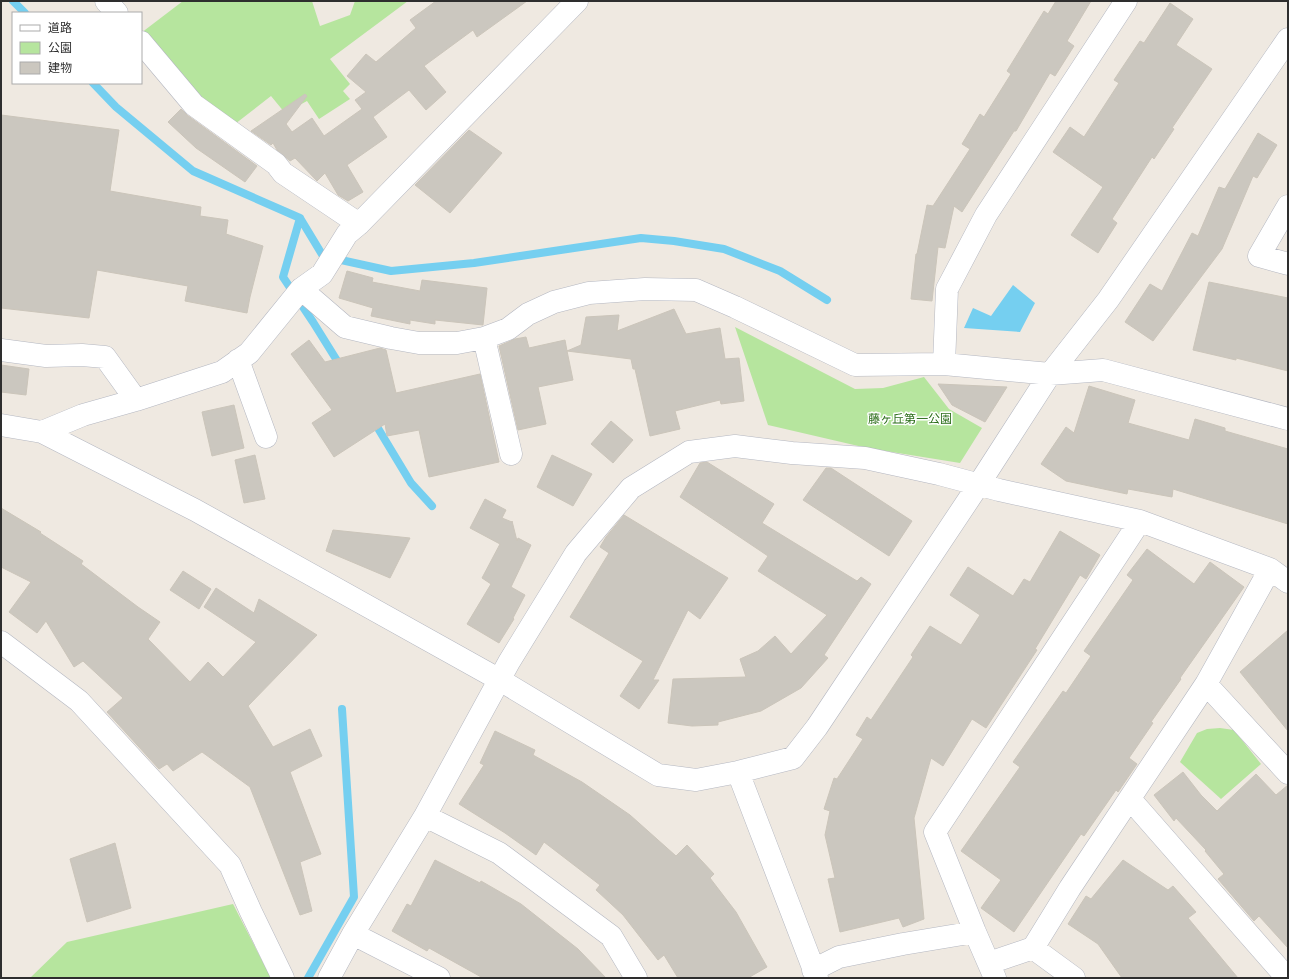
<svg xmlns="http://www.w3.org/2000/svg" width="1289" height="979" font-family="'Open Sans','Noto Sans JP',sans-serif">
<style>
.green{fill:#b6e59e}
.water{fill:#75cff0}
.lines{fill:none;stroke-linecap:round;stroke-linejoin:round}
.stream{stroke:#75cff0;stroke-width:8}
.building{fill:#cbc7bf;stroke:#cbc5ba}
.minor-casing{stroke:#b4b7c1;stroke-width:23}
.minor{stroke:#fff;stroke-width:22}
.labels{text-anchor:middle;stroke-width:3;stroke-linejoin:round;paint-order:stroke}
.park-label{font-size:12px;fill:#2c6e1b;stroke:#fff}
</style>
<rect width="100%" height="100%" fill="#efe9e1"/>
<path class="green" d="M 183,1 L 312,1 L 320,26 L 350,15 L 355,1 L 408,1 L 330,59 L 350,84 L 343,91 L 350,99 L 319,119 L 307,101 L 285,113 L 271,96 L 235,124 L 191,94 L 141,33 Z
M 735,327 L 855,389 L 883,388 L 924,377 L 949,409 L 982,428 L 960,463 L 867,448 L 768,425 Z
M 1220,728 L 1234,730 L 1261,764 L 1221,799 L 1180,762 L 1197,733 L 1207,729 Z
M 233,904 L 271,978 L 30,978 L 67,942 Z"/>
<path class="water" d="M 1013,285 L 1035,303 L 1020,332 L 964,328 L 973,308 L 991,316 Z"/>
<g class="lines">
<path class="stream" d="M 13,1 L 25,13
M 93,83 L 116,107 L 193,171 L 300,218 L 323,256 L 391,271 L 474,263 L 641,238 L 674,241 L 724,249 L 780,271 L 827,300
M 300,218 L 283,277 L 313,322 L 341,367
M 373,420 L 411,483 L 432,506
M 308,978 L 354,897 L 342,709"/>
</g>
<path class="building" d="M 436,1 L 527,1 L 477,37 L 473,30 L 424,66 L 446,92 L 426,110 L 409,90 L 373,117 L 387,137 L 347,165 L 363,192 L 348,201 L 338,195 L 325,173 L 317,181 L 295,158 L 290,161 L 277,150 L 273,143 L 271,145 L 251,131 L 305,94 L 307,96 L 286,124 L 292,132 L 312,118 L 324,136 L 362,109 L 355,100 L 366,92 L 347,76 L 366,54 L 376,62 L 416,28 L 410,20 Z
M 1056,1 L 1091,1 L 1067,41 L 1074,46 L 1055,76 L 1050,73 L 1016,131 L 1014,131 L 962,212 L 954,206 L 945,248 L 938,247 L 932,301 L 911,299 L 916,254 L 917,254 L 927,205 L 933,206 L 970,149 L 962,144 L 980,114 L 984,117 L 1011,74 L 1007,71 L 1044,11 L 1048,14 Z
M 1170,3 L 1193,19 L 1176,45 L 1212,69 L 1172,128 L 1174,129 L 1154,159 L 1152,157 L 1112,219 L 1117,223 L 1098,253 L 1071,235 L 1103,187 L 1053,152 L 1070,127 L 1084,137 L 1119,83 L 1114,80 L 1140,41 L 1144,43 Z
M 181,109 L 187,115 L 257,166 L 245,182 L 196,148 L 168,122 Z
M 1,115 L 119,130 L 110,191 L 201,207 L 200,216 L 228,220 L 226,234 L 263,246 L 250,297 L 247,313 L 185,301 L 188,286 L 97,270 L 89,318 L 1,308 Z
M 469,130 L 502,153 L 450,213 L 415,185 Z
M 1258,133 L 1277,145 L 1257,178 L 1253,176 L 1222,249 L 1153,341 L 1125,322 L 1150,284 L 1162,291 L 1192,233 L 1198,236 L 1219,187 L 1225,189 Z
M 347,271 L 373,278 L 372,282 L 420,291 L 422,280 L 487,288 L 483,325 L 435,320 L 435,324 L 410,320 L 410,324 L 371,316 L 373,308 L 339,298 Z
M 1209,282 L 1288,298 L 1288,371 L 1236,358 L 1236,360 L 1193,350 Z
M 674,309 L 686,334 L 720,328 L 725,359 L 739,358 L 744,401 L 721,404 L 720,400 L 675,411 L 680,429 L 650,436 L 635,369 L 633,369 L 631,359 L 567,351 L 573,380 L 538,387 L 546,424 L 518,430 L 499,346 L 515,339 L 526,337 L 529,348 L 565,340 L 567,351 L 581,345 L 586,317 L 619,315 L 617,331 Z
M 309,340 L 325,362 L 380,348 L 386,350 L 396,393 L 480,374 L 499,462 L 429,477 L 419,430 L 387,436 L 385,424 L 334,457 L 312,423 L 332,410 L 291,354 Z
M 1,365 L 29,369 L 26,395 L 1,392 Z
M 938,384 L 1007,387 L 985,422 L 952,405 Z
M 1089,386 L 1135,400 L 1128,423 L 1189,440 L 1195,419 L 1225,428 L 1225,431 L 1288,449 L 1288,524 L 1173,489 L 1172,497 L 1128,489 L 1127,494 L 1066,481 L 1041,464 L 1066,427 L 1074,433 Z
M 234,405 L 244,448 L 212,456 L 202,412 Z
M 611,421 L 633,440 L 613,463 L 591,444 Z
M 255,455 L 265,499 L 244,503 L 235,460 Z
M 552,455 L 592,474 L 573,506 L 537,487 Z
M 707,462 L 774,504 L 762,523 L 857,581 L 861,577 L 871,584 L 824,655 L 828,658 L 801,688 L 761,711 L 718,722 L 718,725 L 692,726 L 668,723 L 673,679 L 746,677 L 740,659 L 758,651 L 775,636 L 791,654 L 827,615 L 758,571 L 768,556 L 680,497 L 700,463 Z
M 826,468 L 831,468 L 912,521 L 889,556 L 803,500 Z
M 485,499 L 506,510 L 502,518 L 512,522 L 512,521 L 517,541 L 518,538 L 531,545 L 511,587 L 525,595 L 513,618 L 514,619 L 499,643 L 467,624 L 491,584 L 482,578 L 500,544 L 470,528 Z
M 1,508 L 41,532 L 40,533 L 83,561 L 81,564 L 138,607 L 160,622 L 148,639 L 190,682 L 208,662 L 223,677 L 256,642 L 204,607 L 216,588 L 254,613 L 259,599 L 317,635 L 248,706 L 273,747 L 310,729 L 322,756 L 290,772 L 321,854 L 300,862 L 312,911 L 300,915 L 250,787 L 202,752 L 173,771 L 167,764 L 159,769 L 107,712 L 123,698 L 83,661 L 74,667 L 46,621 L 37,633 L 9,612 L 31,582 L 1,567 Z
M 624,515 L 728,578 L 700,619 L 688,610 L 653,680 L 659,680 L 639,709 L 620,696 L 643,661 L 570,617 L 609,553 L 600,547 L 606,537 Z
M 333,530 L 410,538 L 390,578 L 326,551 Z
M 1060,531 L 1100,555 L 1086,579 L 1080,575 L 1035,649 L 1037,650 L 986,728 L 972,719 L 943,766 L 931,758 L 914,818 L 924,919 L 903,927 L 899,918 L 840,932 L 828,879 L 835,878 L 825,835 L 830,811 L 824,809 L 834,778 L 837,779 L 863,739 L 856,735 L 867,717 L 871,720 L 913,657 L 911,655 L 930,626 L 961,645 L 980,615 L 950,595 L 968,567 L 1013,596 L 1024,579 L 1030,582 Z
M 1147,549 L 1194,584 L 1210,562 L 1244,587 L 1180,678 L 1181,679 L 1151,722 L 1153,723 L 1129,758 L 1137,764 L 1118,792 L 1116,790 L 1084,836 L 1081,834 L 1014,932 L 981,908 L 1001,880 L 961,851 L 1020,767 L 1013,762 L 1063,691 L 1066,693 L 1091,656 L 1084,651 L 1133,580 L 1127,575 Z
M 183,571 L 211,589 L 199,609 L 170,590 Z
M 1288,630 L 1288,731 L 1240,672 Z
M 495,731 L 535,750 L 533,755 L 582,782 L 630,815 L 676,856 L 687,845 L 714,874 L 710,878 L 736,912 L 767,967 L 748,978 L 678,978 L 664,955 L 658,960 L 623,915 L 596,890 L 600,885 L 544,842 L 536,855 L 505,833 L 459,804 L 484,765 L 480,763 Z
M 1183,772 L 1201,795 L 1217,811 L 1256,774 L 1276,795 L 1288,785 L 1288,948 L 1259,916 L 1254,921 L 1218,879 L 1224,874 L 1205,851 L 1206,850 L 1176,818 L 1174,821 L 1154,795 Z
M 115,843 L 131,908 L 87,922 L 70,859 Z
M 435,860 L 480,883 L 481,881 L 521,904 L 578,949 L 606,978 L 483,978 L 429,948 L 427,951 L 392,931 L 407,904 L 411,906 Z
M 1123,860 L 1168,890 L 1173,886 L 1196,912 L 1188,918 L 1238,978 L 1122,978 L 1098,944 L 1068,924 L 1086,896 L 1091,899 Z"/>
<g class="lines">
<defs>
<path id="minor" d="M 106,1 L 117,13
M 141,42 L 194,105 L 276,164 L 283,173 L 359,224
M 1288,206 L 1259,256 L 1288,264
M 301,289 L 345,327 L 391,338 L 419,343 L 457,343 L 484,338 L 508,329 L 528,314 L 554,302 L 589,293 L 645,289 L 696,290 L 735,307 L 855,365 L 944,364 L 1050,374 L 1103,370 L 1288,419
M 484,338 L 511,454
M 1,350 L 46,356 L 82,355 L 105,357 L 136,400
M 238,360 L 266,437
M 944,364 L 947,289 L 986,215 L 1126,1
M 1,425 L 42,432 L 195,510 L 500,680 L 658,775 L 696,780 L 738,772 L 793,758 L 817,727 L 979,484 L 1050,374 L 1108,300 L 1288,39
M 42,432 L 83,415 L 136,400 L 222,372 L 249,353 L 301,289 L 322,274 L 347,234 L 359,224 L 577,1
M 1,642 L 79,701 L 230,865 L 251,912 L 283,978
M 1206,684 L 1288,773
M 738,772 L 817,978
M 1130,799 L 1287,978
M 425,816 L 499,853 L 611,936 L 636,978
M 353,934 L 439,978
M 1033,948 L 1070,888 L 1206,684 L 1270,569
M 989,963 L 1033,948 L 1074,978
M 813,970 L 839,957 L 903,944 L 975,932
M 329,978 L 353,934 L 425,816 L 509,662 L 576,553 L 631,488 L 689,452 L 735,446 L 792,453 L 865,458 L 939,474 L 999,490 L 1140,521 L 1270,569 L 1288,582
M 995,978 L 975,932 L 935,832 L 1140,521"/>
</defs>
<use href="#minor" class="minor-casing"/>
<use href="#minor" class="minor"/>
</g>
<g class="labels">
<g class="park-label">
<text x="910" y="423">藤ヶ丘第一公園</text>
</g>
</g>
<rect width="1289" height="979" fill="none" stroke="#2e2e2e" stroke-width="4"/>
<rect x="12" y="12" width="130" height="72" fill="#ffffff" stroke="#ababab"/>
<rect x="20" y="25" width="20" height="6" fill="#ffffff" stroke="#ababab"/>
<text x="48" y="32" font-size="12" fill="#2e2e2e">道路</text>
<rect x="20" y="42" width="20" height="12" fill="#b6e59e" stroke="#ababab"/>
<text x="48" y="52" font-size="12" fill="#2e2e2e">公園</text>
<rect x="20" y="62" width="20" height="12" fill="#cbc7bf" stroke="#ababab"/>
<text x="48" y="72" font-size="12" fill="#2e2e2e">建物</text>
</svg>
